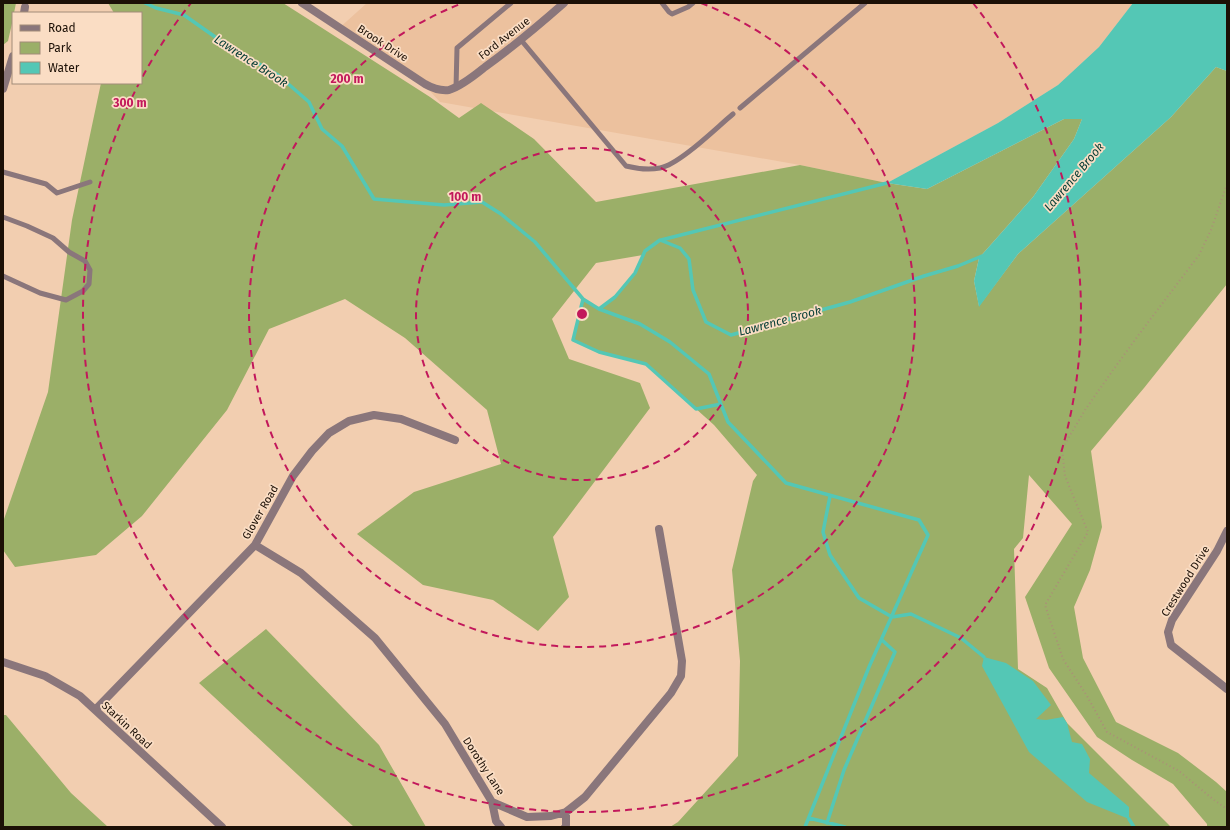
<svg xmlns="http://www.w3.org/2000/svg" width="1230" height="830" font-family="'Fira Sans',sans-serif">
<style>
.built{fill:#ecc19e}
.green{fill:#9baf68}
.water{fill:#54c7b5}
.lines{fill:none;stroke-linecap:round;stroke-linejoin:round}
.stream{stroke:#54c7b5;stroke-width:3.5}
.path{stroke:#ab8f78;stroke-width:2;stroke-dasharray:1 3;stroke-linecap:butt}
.service{stroke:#8a767b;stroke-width:5}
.minor{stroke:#8a767b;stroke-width:8}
.tertiary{stroke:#8a767b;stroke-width:8}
.ring{fill:none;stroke:#c2185b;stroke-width:2;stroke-dasharray:7 5}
.labels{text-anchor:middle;stroke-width:3.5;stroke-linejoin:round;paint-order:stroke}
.street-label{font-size:11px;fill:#1c1006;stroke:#faddc4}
.water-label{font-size:12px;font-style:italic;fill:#0a4038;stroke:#faddc4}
.centre{fill:#c2185b;stroke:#faddc4;stroke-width:2}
.ring-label{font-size:12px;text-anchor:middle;font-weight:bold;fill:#c2185b;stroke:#faddc4;stroke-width:3.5;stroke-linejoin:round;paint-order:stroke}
</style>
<rect width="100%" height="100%" fill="#f2ceb0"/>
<path class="built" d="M 367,3 L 1133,3 L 1099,47 L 1058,85 L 998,123 L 887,183 L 800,165 L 440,102 L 427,88 L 337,30 Z"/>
<path class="green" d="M 3,3 L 16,3 L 14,13 L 13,13 L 13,19 L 8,41 L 3,45 Z
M 108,3 L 283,3 L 430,97 L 459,118 L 481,103 L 534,139 L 596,202 L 800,165 L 887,183 L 927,189 L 1064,119 L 1082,119 L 1074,139 L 1033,197 L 979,258 L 974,281 L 979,306 L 1018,254 L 1171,117 L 1216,67 L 1227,71 L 1227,284 L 1144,388 L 1091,451 L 1102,527 L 1090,570 L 1074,607 L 1083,658 L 1116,722 L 1178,753 L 1216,782 L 1227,792 L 1227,827 L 1207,827 L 1207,824 L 1173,784 L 1132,760 L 1097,737 L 1049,668 L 1025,597 L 1072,524 L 1029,475 L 1023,538 L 1014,549 L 1018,669 L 1047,688 L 1067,723 L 1171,827 L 670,827 L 678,822 L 738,756 L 740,661 L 732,570 L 753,481 L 757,475 L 714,425 L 646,364 L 599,352 L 573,340 L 583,299 L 599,309 C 618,295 635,277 643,255 L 596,263 L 552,319 L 569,359 L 640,383 L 650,408 L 553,537 L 569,597 L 538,631 L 493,600 L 423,585 L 357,534 L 414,492 L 501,464 L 487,410 L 405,338 L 345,299 L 269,329 L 227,410 L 142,516 L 96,555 L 15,567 L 3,550 L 3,522 L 48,392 L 72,220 L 101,83 L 141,83 L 141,13 L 114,13 Z
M 266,629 L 379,745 L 426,827 L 354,827 L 199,683 Z
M 3,715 L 6,715 L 71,793 L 108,827 L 3,827 Z"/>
<path class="water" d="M 1133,3 L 1227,3 L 1227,71 L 1216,67 L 1171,117 L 1018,254 L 979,307 L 974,281 L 979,258 L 1033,197 L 1074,139 L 1082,119 L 1064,119 L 927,189 L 887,183 L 998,123 L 1058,85 L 1099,47 Z
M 984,657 L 1006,663 L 1033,681 L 1051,705 L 1036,719 L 1046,720 L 1063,717 L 1067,723 L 1072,742 L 1082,744 L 1090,759 L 1089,773 L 1129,807 L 1129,819 L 1087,802 L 1029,752 L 982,666 Z"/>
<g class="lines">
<path class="stream" d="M 145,3 L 156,8 L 184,15 L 228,46 L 278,75 L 309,102 L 322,129 L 342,146 L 374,199 L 444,205 L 482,202 L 501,214 L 535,242 L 583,299 L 599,309 L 615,297 L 635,273 L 645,251 L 660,240 L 680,248 L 689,259 L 693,290 L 706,322 L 731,335 L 850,302 L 924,276 L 958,266 L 982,256
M 661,240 L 887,183
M 583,299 L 573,340 L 599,352 L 646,364 L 696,409 L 721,404
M 599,309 L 640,324 L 670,342 L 709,374 L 728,422 L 786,483 L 919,520 L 928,535 L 869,667 L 805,827
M 830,496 L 823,532 L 830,555 L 859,598 L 892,617 L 911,614 L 961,638 L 984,657
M 809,818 L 845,827
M 1129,819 L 1134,827
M 827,823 L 844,770 L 895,652 L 882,640"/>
<path class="path" d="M 1227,184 L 1211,230 L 1199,255 L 1143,329 L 1113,370 L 1085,410 L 1062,449 L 1065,476 L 1088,532 L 1045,605 L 1063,659 L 1087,696 L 1107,732 L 1179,771 L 1214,800 L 1227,809"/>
<path class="service" d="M 662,3 L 669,12 L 672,14 L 688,7 L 693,3
M 521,40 L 626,166 C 638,169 649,170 660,168 C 680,164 716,128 733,114
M 456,88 L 457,48 L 511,3
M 740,108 L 865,3
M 3,172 L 46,184 L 57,193 L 90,182
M 3,217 L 27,226 L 53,238 L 69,252 L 85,261 L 90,270 L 89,284 L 83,291 L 66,300 L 40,293 L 3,276"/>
<path class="minor" d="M 302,3 L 425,84 C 432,88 441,91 449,90 C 462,86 475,75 485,67 C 513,47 539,25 564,3
M 1227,531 L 1217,551 L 1172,620 L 1168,632 L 1171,645 L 1227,689
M 255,545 L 301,573 L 375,638 L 445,724 L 492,802 L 527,817 L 551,816 L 566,812 L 585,797 L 671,693 L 681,676 L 682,661 L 659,529
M 3,662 L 45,676 L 80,696 L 222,827
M 95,710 L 255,545 L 293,476 L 312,451 L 329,433 L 349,421 L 374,415 L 401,419 L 455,440
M 492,802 L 496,821 L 501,827
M 565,827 L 566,825 L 566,812"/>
<path class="tertiary" d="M 24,13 L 25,7
M 3,89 L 13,56"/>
</g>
<g class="ring">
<circle cx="582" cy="314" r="166"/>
<path d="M701 3A333 333 0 1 1 463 3"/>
<path d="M973 3A499 499 0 1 1 191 3"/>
</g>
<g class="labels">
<g class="street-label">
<text transform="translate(504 38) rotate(-38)" y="4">Ford Avenue</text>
<text transform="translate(383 43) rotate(33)" y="4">Brook Drive</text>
<text transform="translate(260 512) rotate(-60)" y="4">Glover Road</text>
<text transform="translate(1185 581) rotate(-58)" y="4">Crestwood Drive</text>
<text transform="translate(127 725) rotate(43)" y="4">Starkin Road</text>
<text transform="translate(484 766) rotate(57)" y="4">Dorothy Lane</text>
</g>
<g class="water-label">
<text transform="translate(251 61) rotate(33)" y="4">Lawrence Brook</text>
<text transform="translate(1074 177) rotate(-50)" y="4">Lawrence Brook</text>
<text transform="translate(780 321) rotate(-15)" y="4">Lawrence Brook</text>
</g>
</g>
<circle cx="582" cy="314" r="6" class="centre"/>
<g class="ring-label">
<text x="347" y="83">200 m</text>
<text x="130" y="107">300 m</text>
<text x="465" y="201">100 m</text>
</g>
<rect width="1230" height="830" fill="none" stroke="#1c1006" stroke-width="8"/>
<rect x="12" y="12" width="130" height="72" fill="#faddc4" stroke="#a18b78"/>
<rect x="20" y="25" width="20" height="6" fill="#8a767b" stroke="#a18b78"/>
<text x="48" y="32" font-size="12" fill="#1c1006">Road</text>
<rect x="20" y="42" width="20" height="12" fill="#9baf68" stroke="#a18b78"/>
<text x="48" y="52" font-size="12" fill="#1c1006">Park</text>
<rect x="20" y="62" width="20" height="12" fill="#54c7b5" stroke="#a18b78"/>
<text x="48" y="72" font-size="12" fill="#1c1006">Water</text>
</svg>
